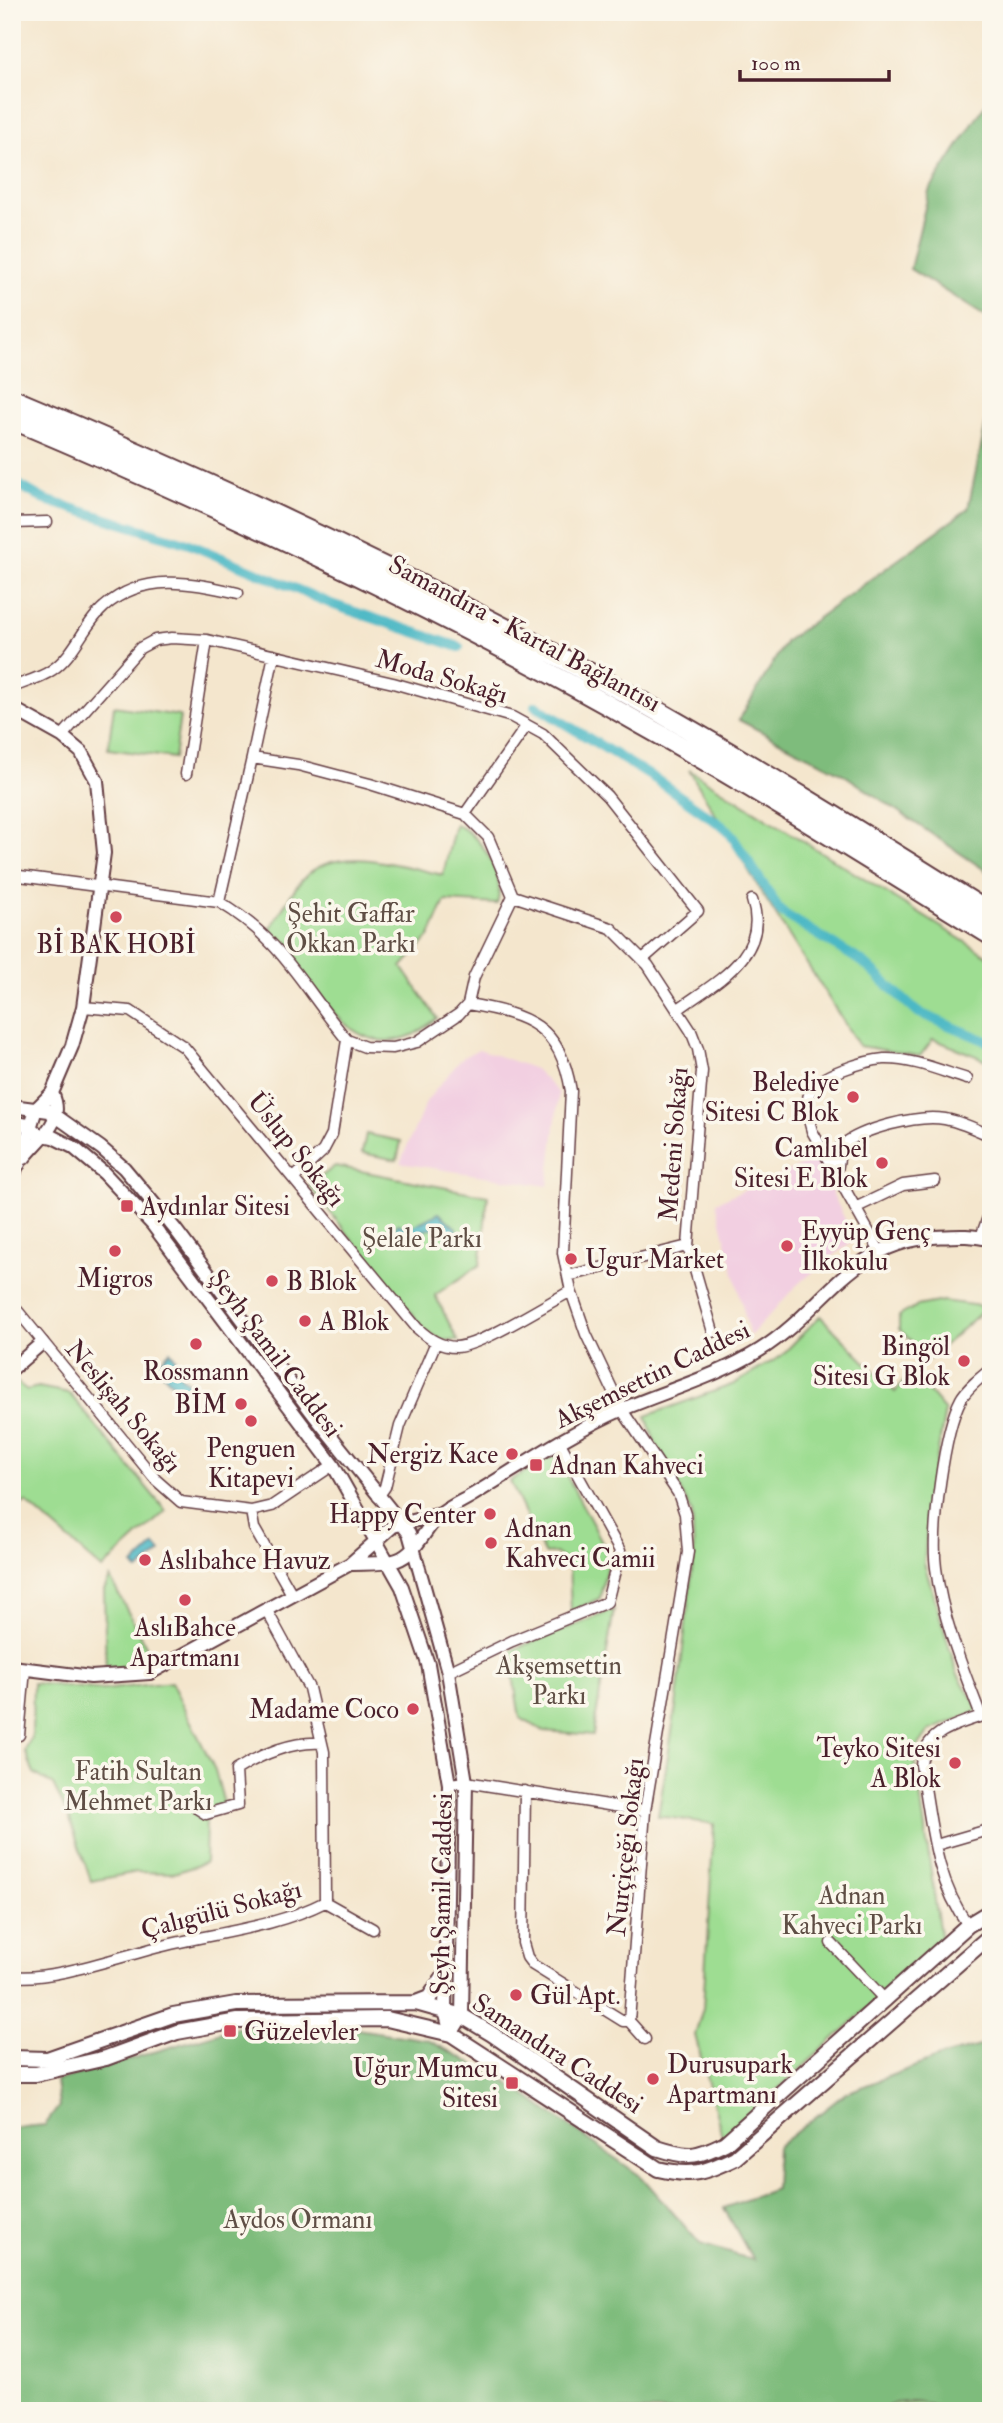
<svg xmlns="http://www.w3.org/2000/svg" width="1003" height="2423" font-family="'IM FELL Double Pica',serif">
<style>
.built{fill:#f2cfe1}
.green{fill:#9edd92;stroke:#747e5e;stroke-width:2}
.forest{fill:#7ebc7c;stroke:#646e54;stroke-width:2}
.water{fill:#4bb8c5;stroke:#4a6c78;stroke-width:2}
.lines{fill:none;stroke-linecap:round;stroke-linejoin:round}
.canal{stroke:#4bb8c5;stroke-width:10}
.minor-casing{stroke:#643d43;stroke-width:13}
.tertiary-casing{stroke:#643d43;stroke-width:16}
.secondary-casing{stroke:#643d43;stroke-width:18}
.motorway-casing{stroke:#643d43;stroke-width:23}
.minor{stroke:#fff;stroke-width:10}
.tertiary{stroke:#fff;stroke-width:12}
.secondary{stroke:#fff;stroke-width:14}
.motorway{stroke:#fff;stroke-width:19}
.poi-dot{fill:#d1495b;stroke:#fbf7ec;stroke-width:2.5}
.labels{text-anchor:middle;stroke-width:7;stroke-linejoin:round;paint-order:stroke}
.street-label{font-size:26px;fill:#4a1f2b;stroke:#fbf7ec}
.park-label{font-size:26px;fill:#5f4e45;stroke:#fbf7ec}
.poi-label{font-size:26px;fill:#4a1f2b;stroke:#fbf7ec;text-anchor:start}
</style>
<rect width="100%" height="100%" fill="#fbf7ec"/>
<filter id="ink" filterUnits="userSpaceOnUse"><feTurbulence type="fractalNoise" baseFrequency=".0143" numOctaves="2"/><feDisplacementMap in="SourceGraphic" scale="14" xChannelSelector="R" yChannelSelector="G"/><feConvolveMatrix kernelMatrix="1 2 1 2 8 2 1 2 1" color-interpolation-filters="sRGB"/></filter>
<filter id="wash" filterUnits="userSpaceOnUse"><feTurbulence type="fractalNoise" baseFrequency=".00686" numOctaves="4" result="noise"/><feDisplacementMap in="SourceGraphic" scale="28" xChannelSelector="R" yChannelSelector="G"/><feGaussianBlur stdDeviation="1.57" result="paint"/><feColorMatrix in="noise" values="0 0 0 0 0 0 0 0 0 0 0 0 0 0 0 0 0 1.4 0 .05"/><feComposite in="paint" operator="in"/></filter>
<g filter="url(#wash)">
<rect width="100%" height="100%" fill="#f4e6cd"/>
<path class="built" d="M 479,1049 L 535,1069 L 559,1093 L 548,1186 L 400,1163 L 427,1100 L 463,1057 Z
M 816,1159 L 851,1232 L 851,1242 L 797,1285 L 750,1336 L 716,1202 Z"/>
<path class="green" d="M 114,706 L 180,716 L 174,758 L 108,749 Z
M 689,770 L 991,958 L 991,1062 L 933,1039 L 920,1056 L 859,1046 L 762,893 Z
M 455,824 C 482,836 506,875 497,904 L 445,901 L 430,936 L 402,967 L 437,1018 C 429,1024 419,1033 410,1036 C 342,1063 308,968 270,929 C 281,913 290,893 303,879 C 336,842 403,867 443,875 Z
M 366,1134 L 401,1141 L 397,1160 L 362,1153 Z
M 335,1166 L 488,1196 L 480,1265 L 435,1295 L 458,1341 L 442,1340 L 425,1330 L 309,1186 Z
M 943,1301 L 987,1307 L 929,1359 L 899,1329 L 899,1316 L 917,1306 Z
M 820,1316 L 895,1392 L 912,1372 L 945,1411 L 930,1496 L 924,1563 L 957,1673 L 979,1710 L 929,1731 L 914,1752 L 941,1942 L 723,2139 L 695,2035 L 703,2008 L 714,1824 L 658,1816 L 676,1707 L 694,1555 L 692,1512 L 655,1442 L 646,1416 L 734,1384 L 781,1356 Z
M 15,1381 L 27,1390 L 38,1387 L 69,1393 L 166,1511 L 102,1569 L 26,1502 L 12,1509 L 12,1383 Z
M 555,1454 L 606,1549 L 607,1565 L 600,1598 L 571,1612 L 569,1563 L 555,1553 L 544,1554 L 510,1481 Z
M 110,1578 L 156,1665 L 106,1676 L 104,1590 Z
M 614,1610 L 593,1735 L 544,1731 L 520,1718 L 509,1651 Z
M 171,1682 L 215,1770 L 224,1804 L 206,1820 L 205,1863 L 174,1873 L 137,1872 L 91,1881 L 69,1817 L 53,1785 L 34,1773 L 25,1751 L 32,1736 L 33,1683 L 103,1690 Z
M 927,2401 L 960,2411 L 882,2411 L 889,2404 Z"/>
<path class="forest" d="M 991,96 L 991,320 L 910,269 L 929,191 Z
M 991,399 L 991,874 L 843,774 L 739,720 L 786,641 L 968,509 Z
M 245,2025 L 344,2027 L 428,2040 L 505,2081 L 642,2177 L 700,2244 L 753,2260 L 724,2208 L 775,2189 L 777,2147 L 846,2093 L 942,2056 L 991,2043 L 991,2411 C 981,2411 972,2412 962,2411 C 937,2409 904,2389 882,2411 L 12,2411 L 12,2128 L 45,2125 L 59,2106 L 56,2081 Z"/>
<path class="water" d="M 439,1213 L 456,1228 L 457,1241 L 446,1241 L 445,1233 L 438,1226 L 424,1230 L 408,1242 L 393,1238 L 397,1224 L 409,1228 Z
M 170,1351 L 176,1359 L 171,1365 L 190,1385 L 180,1393 L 156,1365 Z
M 155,1545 L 161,1552 L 138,1571 L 133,1565 Z"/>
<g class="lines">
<path class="canal" d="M 12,481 L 45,500 L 189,544 L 334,605 L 459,647
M 536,706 L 657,780 L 728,830 L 781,912 L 864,963 L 917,1012 L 991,1043"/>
</g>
</g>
<g filter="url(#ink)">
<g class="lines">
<defs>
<path id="minor" d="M 12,523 L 47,522
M 12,687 C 25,682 41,678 52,670 C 75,655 84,624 104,607 C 143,572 192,582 238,593
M 62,736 L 140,648 L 155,640 L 172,638 L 207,640 L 393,683 L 512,717 L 543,734 L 607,796 L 698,911 L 643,959
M 252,758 L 274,655
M 186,774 L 207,640
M 465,814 L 527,725
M 12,875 L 219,902 C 281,938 303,987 347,1040 L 365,1047 L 393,1048 L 417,1042 L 459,1014 L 468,1004 L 474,977 L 513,896 L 488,837 L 465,814 L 370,784 L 298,765 L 252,758 L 219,902
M 513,896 L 611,928 L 648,965 L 691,1031 L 698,1049 L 702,1071 L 688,1246 L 568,1276
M 468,1004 C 529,1015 560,1025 571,1091 L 563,1253 L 571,1291 L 586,1334 L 622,1410 L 678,1493 L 685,1514 L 688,1552 L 645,1811 L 629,2021 L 623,2021 L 533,1965 L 527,1957 L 523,1943 L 525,1791
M 83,1007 L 130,1011 L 184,1047 L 417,1328 C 428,1338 440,1347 456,1347 C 481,1346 546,1304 571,1291
M 677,1010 C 715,982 771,955 752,900
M 837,1171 L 841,1146 C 861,1129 918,1114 945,1119 C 961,1122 976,1129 991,1136
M 294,1178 L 323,1151 L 332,1134 L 347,1040
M 12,1185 L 19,1164
M 855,1208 L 903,1185 L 935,1181
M 981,1237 L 991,1209
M 688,1246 L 713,1332
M 879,1250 L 812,1131 C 801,1095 808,1083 842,1070 C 855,1065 870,1060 884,1059 C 912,1058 941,1071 967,1079
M 12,1304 L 156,1480 L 181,1502 L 251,1511 L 272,1506 L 333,1465
M 378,1497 L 385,1487 L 400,1426 L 436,1342
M 251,1511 L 254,1528 L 293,1596
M 448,1672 L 512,1641 L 607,1602 L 620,1551 L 560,1443
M 981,1716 C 963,1669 942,1618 936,1568 C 931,1532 944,1430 961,1399 C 967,1388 981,1377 991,1369
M 12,1734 L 19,1735 L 25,1669
M 449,1784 L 466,1782 L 645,1811
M 198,1809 L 206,1814 L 238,1805 L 236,1770 C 261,1754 293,1741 322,1743
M 936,1845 L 991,1829
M 325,1902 L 373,1929
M 968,1925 C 933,1877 932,1821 921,1765 C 924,1729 961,1724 991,1713
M 831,1943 L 886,2001
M 12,1976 C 47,1981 110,1960 144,1951 C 204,1933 268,1931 325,1902 L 324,1752 L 309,1688 L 267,1611
M 629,2021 L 645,2039"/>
<path id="tertiary" d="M 12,708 L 62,736 L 81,752 L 97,781 L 104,853 L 83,1007 L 72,1046 L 52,1093 L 36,1109 L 19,1164
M 12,1106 L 49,1111 L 101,1148 L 124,1168 L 175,1229 L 314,1415 L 409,1533 L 448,1672 L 466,1782 L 462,2016 L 451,2034
M 12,1122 L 27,1125 L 38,1134 L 53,1137 L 73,1147 L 104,1173 L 152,1224 L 333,1465 L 402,1587 L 428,1664 L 449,1784 L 445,2011 L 451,2034
M 24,1158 C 40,1137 66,1123 52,1093
M 12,1369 L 42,1343
M 350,1564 C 364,1563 383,1565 397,1560 C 417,1553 424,1529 440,1515 C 449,1507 461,1502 471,1496 C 521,1466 570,1432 623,1409 C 668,1390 718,1376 760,1350 C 824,1310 849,1244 933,1237 C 953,1236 972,1234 991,1240
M 12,1667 L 91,1677 L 150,1673 L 350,1564 L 393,1526 L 441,1514"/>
<path id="secondary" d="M 416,2003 L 429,1998 L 446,1973
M 12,2058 L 47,2059 L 173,2015 L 236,2004 L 416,2003 L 462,2016 L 492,2034 L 657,2148 C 688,2158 695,2158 725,2143 L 968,1925 L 991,1911
M 12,2074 L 36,2074 L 106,2058 L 177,2032 L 238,2021 L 387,2019 L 451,2034 L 658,2169 C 692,2177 704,2173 735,2158 L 991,1935"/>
<path id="motorway" d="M 12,399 C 223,487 430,584 629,695 C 752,764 872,839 991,914
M 12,419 C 228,510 440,609 643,725 C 761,791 876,864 991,935"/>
</defs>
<use href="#minor" class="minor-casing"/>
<use href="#tertiary" class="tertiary-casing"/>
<use href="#secondary" class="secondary-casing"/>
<use href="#motorway" class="motorway-casing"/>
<use href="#minor" class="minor"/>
<use href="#tertiary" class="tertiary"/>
<use href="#secondary" class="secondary"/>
<use href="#motorway" class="motorway"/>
</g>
</g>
<g class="poi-dot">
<circle cx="116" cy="917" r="7"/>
<circle cx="853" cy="1097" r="7"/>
<circle cx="882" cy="1163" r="7"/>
<rect x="120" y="1199" width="14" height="14" rx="3.5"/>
<circle cx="787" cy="1246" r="7"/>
<circle cx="115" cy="1251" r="7"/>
<circle cx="571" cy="1259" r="7"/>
<circle cx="272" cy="1281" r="7"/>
<circle cx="305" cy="1321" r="7"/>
<circle cx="196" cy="1344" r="7"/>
<circle cx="964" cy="1361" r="7"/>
<circle cx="241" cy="1404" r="7"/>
<circle cx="251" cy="1421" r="7"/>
<circle cx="512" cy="1454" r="7"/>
<rect x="529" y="1458" width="14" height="14" rx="3.5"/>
<circle cx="490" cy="1514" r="7"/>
<circle cx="491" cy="1543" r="7"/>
<circle cx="145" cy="1560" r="7"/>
<circle cx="185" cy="1600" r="7"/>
<circle cx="413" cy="1709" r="7"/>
<circle cx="955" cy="1763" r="7"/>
<circle cx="516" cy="1995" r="7"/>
<rect x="223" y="2024" width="14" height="14" rx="3.5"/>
<circle cx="653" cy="2079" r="7"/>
<rect x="505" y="2076" width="14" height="14" rx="3.5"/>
</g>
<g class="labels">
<g class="street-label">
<text transform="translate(525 633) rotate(28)" y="9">Samandıra - Kartal Bağlantısı</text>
<text transform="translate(442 676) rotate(16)" y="9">Moda Sokağı</text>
<text transform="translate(673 1144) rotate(-86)" y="9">Medeni Sokağı</text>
<text transform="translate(297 1149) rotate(51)" y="9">Üslup Sokağı</text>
<text transform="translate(276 1353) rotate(53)" y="9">Şeyh Şamil Caddesi</text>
<text transform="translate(652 1374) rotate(-26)" y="9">Akşemsettin Caddesi</text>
<text transform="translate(124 1406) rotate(50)" y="9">Neslişah Sokağı</text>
<text transform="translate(625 1847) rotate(-84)" y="9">Nurçiçeği Sokağı</text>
<text transform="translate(441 1894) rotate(-89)" y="9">Şeyh Şamil Caddesi</text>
<text transform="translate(221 1909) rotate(-15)" y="9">Çalıgülü Sokağı</text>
<text transform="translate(558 2053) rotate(33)" y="9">Samandıra Caddesi</text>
</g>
<g class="park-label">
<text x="351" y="922">Şehit Gaffar<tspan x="351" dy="30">Okkan Parkı</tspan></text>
<text x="422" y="1247">Şelale Parkı</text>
<text x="559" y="1674">Akşemsettin<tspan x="559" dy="30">Parkı</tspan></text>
<text x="138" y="1780">Fatih Sultan<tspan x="138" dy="30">Mehmet Parkı</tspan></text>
<text x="852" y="1904">Adnan<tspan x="852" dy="30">Kahveci Parkı</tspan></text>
<text x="298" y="2228">Aydos Ormanı</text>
</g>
<g class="poi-label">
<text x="116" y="953" text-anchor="middle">Bİ BAK HOBİ</text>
<text x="839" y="1091" text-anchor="end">Belediye<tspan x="839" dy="30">Sitesi C Blok</tspan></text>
<text x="868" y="1157" text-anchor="end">Camlıbel<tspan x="868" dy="30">Sitesi E Blok</tspan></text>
<text x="141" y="1215">Aydınlar Sitesi</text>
<text x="801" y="1240">Eyyüp Genç<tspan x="801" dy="30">İlkokulu</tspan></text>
<text x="585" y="1268">Ugur Market</text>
<text x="115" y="1287" text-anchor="middle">Migros</text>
<text x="286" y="1290">B Blok</text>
<text x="319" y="1330">A Blok</text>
<text x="950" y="1355" text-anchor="end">Bingöl<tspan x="950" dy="30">Sitesi G Blok</tspan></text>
<text x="196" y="1380" text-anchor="middle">Rossmann</text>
<text x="227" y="1413" text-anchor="end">BİM</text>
<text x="251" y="1457" text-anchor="middle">Penguen<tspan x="251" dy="30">Kitapevi</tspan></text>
<text x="498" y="1463" text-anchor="end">Nergiz Kace</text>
<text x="550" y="1474">Adnan Kahveci</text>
<text x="476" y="1523" text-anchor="end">Happy Center</text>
<text x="505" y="1537">Adnan<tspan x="505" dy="30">Kahveci Camii</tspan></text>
<text x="159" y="1569">Aslıbahce Havuz</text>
<text x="185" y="1636" text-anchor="middle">AslıBahce<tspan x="185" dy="30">Apartmanı</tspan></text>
<text x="399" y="1718" text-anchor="end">Madame Coco</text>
<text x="941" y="1757" text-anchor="end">Teyko Sitesi<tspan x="941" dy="30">A Blok</tspan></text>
<text x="530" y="2004">Gül Apt.</text>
<text x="244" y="2040">Güzelevler</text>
<text x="667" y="2073">Durusupark<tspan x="667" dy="30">Apartmanı</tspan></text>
<text x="498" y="2077" text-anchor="end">Uğur Mumcu<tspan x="498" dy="30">Sitesi</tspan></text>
</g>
</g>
<rect width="1003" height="2423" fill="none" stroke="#fbf7ec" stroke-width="42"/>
<path d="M740 70v10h149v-10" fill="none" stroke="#4a1f2b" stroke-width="3.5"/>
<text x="751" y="70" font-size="21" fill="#4a1f2b" stroke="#fbf7ec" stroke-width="5" paint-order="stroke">100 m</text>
</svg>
